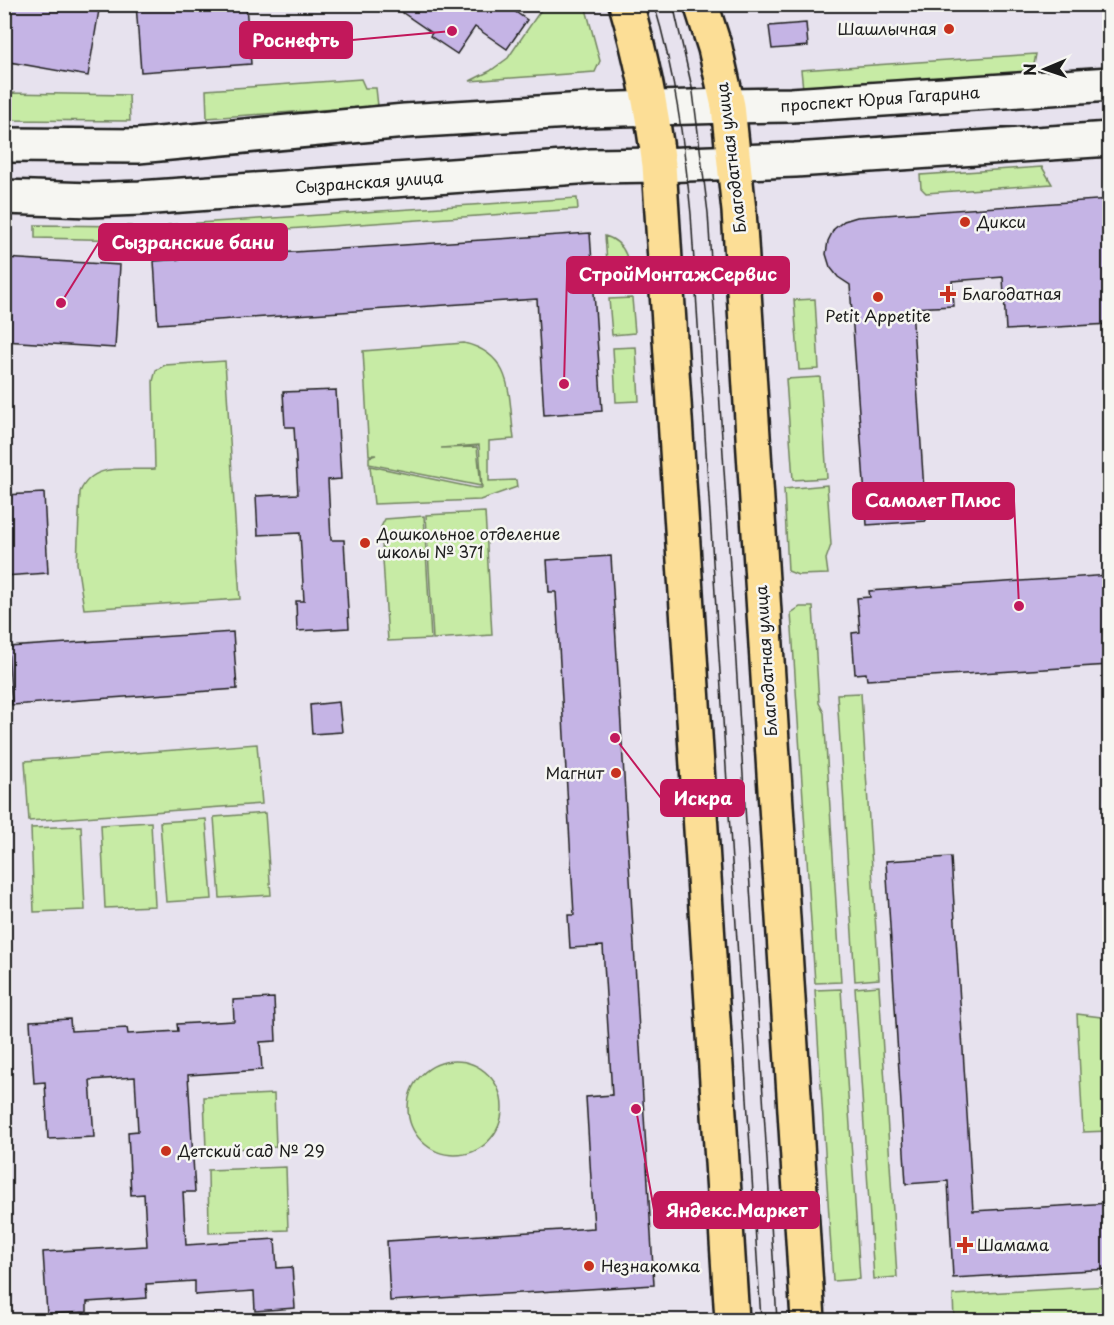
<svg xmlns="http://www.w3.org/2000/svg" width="1114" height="1325" font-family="'Playpen Sans',sans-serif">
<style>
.green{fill:#c7eba5;stroke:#728460;stroke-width:1.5}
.building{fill:#c5b4e5;stroke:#1c1c1c;stroke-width:1.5}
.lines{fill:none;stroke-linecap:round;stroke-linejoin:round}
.tertiary-casing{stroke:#1c1c1c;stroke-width:38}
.secondary-casing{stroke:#1c1c1c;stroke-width:38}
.primary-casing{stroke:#1c1c1c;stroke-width:38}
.tertiary{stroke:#f6f6f2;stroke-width:33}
.secondary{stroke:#f6f6f2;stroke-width:33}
.primary{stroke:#fcde96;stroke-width:33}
.tram{stroke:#1c1c1c;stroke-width:1.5}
.poi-dot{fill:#c8321e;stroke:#f6f6f2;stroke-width:2}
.labels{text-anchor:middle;stroke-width:5;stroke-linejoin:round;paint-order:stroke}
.poi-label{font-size:16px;fill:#1c1c1c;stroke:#f6f6f2;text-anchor:start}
.street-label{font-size:16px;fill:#1c1c1c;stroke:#f6f6f2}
.leader{fill:none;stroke:#c2185b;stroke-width:2}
.callout-dot{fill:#c2185b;stroke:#f6f6f2;stroke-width:2}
.callout{fill:#c2185b;stroke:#c2185b;stroke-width:2}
.callout-label{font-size:18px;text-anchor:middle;font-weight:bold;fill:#fff}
</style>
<rect width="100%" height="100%" fill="#e7e2ee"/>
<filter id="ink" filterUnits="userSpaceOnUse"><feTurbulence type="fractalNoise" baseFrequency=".0167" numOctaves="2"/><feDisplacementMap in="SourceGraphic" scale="12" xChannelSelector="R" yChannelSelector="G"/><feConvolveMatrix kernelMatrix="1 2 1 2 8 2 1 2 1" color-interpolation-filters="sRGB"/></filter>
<g filter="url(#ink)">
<path class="green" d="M 545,4 L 585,5 L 600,61 L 595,72 L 470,81 L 490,71 L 508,58 Z
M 1036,54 L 1033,70 L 1028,74 L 803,89 L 801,70 Z
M 361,79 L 365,88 L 376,88 L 378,106 L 207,118 L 206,90 Z
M 5,93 L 129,95 L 130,121 L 5,120 Z
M 1042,167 L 1052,184 L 926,193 L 921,188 L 920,175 Z
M 577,198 L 578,209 L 169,237 L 168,225 Z
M 35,225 L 131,226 L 132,240 L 35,238 Z
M 605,236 C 628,242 630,266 632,286 L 609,287 Z
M 632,298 L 635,333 L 612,335 L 609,299 Z
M 815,299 L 819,369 L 799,370 L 794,300 Z
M 464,343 C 515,355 508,397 514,439 L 489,441 L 489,481 L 516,480 L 517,487 L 480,500 L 374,504 L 370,466 L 475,488 L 482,488 L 479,445 L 441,448 L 477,447 L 481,486 L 369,464 L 369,457 L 376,455 L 369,455 L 363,351 Z
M 636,347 L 639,401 L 616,402 L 613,348 Z
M 225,361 L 240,599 L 84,609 L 77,563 L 80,492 C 93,461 127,471 155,469 L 153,381 L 156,370 L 165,365 Z
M 820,377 L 827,478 L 793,480 L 786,379 Z
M 827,485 L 831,545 L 826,559 L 828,574 L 798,575 L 788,571 L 784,489 Z
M 485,512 L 492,635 L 433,639 L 426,515 Z
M 424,516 L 431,639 L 388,641 L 381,527 L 385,519 Z
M 800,607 L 813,607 L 819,703 L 824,713 L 841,982 L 815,983 L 791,613 Z
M 861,693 L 879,979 L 855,981 L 837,694 Z
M 257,744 L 262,804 L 29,821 L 25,761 Z
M 265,813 L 271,895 L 220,898 L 214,817 Z
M 206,819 L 212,899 L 166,902 L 160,822 Z
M 151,822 L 155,906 L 105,908 L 101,825 Z
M 81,826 L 85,910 L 34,912 L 31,828 Z
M 879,986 L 897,1277 L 874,1279 L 855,988 Z
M 841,989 L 860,1279 L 833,1281 L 815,990 Z
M 1077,1014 L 1109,1018 L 1109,1131 L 1083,1132 Z
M408 1108a47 47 0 1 1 94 0a47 47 0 1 1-94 0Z
M 274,1094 L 276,1147 L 206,1150 L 204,1097 Z
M 286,1167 L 288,1230 L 209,1233 L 208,1170 Z
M 1109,1286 L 1109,1316 L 1024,1320 L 954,1320 L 953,1295 Z"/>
<path class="building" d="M 4,4 L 100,4 L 88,76 L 4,61 Z
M 136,4 L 246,6 L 251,64 L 141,72 Z
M 390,4 L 504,4 L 527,20 L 507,49 L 475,27 L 457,54 L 430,36 L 432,33 Z
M 806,23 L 808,46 L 772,49 L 769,26 Z
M 1110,199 L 1110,324 L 1006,330 L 1003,277 L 952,281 L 954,306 L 912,308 L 926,521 L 867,525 L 850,285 L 838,277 L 830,267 L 826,254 L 828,241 L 834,229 L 844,221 L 857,217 Z
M 590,233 L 602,411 L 544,415 L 537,299 L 158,324 L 154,261 Z
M 4,258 L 120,265 L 115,348 L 4,341 Z
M 336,390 L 341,479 L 328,480 L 331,540 L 344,540 L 349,628 L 297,631 L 296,601 L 304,601 L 300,533 L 258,535 L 256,496 L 298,494 L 294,427 L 285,427 L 283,392 Z
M 44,493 L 48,573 L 4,576 L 4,495 Z
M 611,556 L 654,1285 L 390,1301 L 387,1241 L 594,1228 L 586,1097 L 612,1095 L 603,946 L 570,948 L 568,915 L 574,915 L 556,592 L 549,592 L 547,560 Z
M 1110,575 L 1110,665 L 867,680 L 866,673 L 855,674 L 852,633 L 860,632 L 857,598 L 870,597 L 869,591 Z
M 233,632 L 237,689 L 12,705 L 8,647 Z
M 339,702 L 342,732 L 312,734 L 310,705 Z
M 951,857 L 973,1211 L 1110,1203 L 1110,1269 L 953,1278 L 948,1181 L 906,1184 L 886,861 Z
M 274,998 L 276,1041 L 260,1042 L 262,1070 L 188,1075 L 195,1192 L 183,1192 L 186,1245 L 275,1239 L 277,1268 L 292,1267 L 295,1308 L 255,1311 L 254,1291 L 195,1295 L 195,1281 L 146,1284 L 147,1298 L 87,1302 L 87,1312 L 47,1314 L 43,1252 L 147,1246 L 144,1194 L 131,1195 L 128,1132 L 138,1131 L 135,1077 L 90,1080 L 94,1137 L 48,1139 L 45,1082 L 34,1083 L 30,1021 L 70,1019 L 71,1031 L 127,1028 L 128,1034 L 178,1031 L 177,1024 L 234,1021 L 233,1000 Z"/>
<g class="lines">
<defs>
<path id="tertiary" d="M 4,145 L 138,146 L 405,121 L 586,110 L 728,106
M 4,197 L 90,200 L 140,198 L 592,166 L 659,165"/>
<path id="secondary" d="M 728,106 L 791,105 L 1110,84
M 659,165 L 795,160 L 1110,139"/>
<path id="primary" d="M 626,4 C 642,58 652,110 659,165 L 732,1320
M 701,4 L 715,48 L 728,106 L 739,211 L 808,1320"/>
</defs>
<use href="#tertiary" class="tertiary-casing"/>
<use href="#secondary" class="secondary-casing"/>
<use href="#primary" class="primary-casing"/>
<use href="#tertiary" class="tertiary"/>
<use href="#secondary" class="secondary"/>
<use href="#primary" class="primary"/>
<path class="tram" d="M 654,4 C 675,73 684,143 691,214 L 761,1320
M 673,4 L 693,92 L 708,213 L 777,1320"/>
</g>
</g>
<g class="poi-dot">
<circle cx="949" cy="29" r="6"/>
<circle cx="965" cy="222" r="6"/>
<path d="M945 285h6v6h6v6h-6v6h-6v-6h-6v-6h6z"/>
<circle cx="878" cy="297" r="6"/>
<circle cx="365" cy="543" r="6"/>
<circle cx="616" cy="773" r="6"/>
<circle cx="166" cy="1151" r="6"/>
<path d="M962 1236h6v6h6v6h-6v6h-6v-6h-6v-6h6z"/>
<circle cx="589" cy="1266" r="6"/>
</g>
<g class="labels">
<g class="poi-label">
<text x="937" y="35" text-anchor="end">Шашлычная</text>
<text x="977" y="228">Дикси</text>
<text x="962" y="300">Благодатная</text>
<text x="878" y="322" text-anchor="middle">Petit Appetite</text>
<text x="377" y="540">Дошкольное отделение<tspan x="377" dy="18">школы № 371</tspan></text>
<text x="604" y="779" text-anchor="end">Магнит</text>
<text x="178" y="1157">Детский сад № 29</text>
<text x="977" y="1251">Шамама</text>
<text x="601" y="1272">Незнакомка</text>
</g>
<g class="street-label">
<text transform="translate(880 99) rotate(-4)" y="6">проспект Юрия Гагарина</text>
<text transform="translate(731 158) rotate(-97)" y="6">Благодатная улица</text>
<text transform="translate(369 182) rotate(-4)" y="6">Сызранская улица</text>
<text transform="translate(766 661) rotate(-94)" y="6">Благодатная улица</text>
</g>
</g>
<path class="leader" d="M452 31L352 40M61 303L99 242M564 384L567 275M1019 606L1014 501M615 738L661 798M636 1109L654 1210"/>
<g class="callout-dot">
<circle cx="452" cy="31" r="6"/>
<circle cx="61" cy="303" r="6"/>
<circle cx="564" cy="384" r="6"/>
<circle cx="1019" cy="606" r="6"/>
<circle cx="615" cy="738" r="6"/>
<circle cx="636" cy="1109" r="6"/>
</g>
<g class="callout">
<rect x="240" y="22" width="112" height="36" rx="6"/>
<rect x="99" y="224" width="188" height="36" rx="6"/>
<rect x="567" y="257" width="222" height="36" rx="6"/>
<rect x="853" y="483" width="161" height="36" rx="6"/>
<rect x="661" y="780" width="83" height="36" rx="6"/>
<rect x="654" y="1192" width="165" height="36" rx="6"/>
</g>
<g class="callout-label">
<text x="296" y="47">Роснефть</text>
<text x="193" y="249">Сызранские бани</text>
<text x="678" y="281">СтройМонтажСервис</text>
<text x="933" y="507">Самолет Плюс</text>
<text x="703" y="805">Искра</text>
<text x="737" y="1217">Яндекс.Маркет</text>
</g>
<rect width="1114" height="1325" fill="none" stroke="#f6f6f2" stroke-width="24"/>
<rect x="12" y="12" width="1090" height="1301" fill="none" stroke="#1c1c1c" stroke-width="2" filter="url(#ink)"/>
<g transform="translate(1045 69) rotate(268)" stroke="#f6f6f2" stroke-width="4.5" paint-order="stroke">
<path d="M0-4.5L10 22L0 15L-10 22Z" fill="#1c1c1c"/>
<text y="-9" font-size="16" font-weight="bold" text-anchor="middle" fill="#1c1c1c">N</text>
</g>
</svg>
